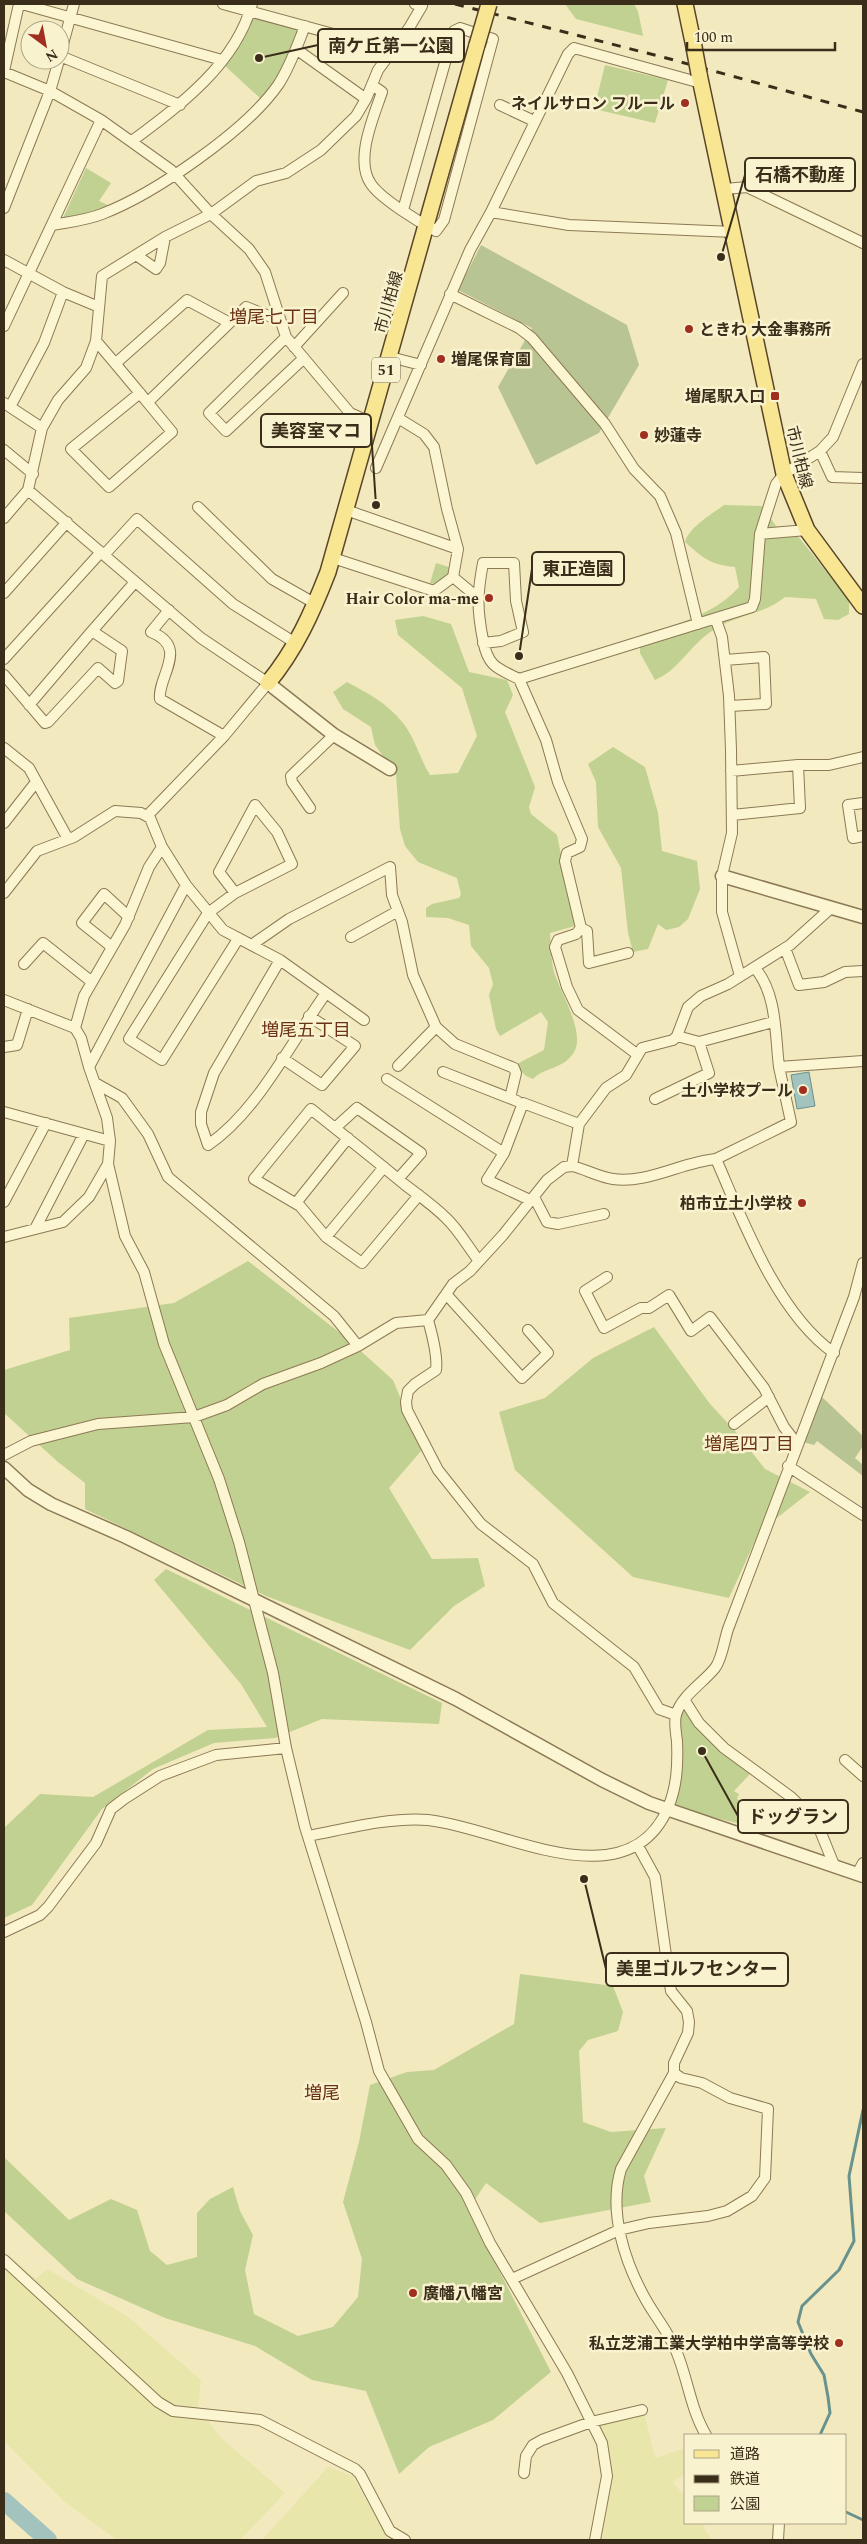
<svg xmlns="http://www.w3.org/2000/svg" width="867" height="2544" font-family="Spectral,'Noto Sans JP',serif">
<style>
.farmland{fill:#e8e6ab}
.green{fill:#c1d191}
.cemetery{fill:#b8c592}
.water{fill:#a2c3be;stroke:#68928d}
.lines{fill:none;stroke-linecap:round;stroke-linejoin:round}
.stream{stroke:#68928d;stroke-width:3}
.river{stroke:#a2c3be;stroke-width:18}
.minor-casing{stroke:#8c7955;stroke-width:12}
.tertiary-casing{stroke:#8c7955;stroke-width:15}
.primary-casing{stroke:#59462a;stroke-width:18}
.minor{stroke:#fcf5d2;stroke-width:10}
.tertiary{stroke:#fcf5d2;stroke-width:12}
.primary{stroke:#f9e692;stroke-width:15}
.rail{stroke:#3a2e1b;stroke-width:3;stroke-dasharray:9 9;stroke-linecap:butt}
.primary-bridge-casing{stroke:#59462a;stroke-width:18;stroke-linecap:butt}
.primary-bridge{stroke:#f9e692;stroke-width:15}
.poi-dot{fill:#a12f1f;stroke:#f9f2cf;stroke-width:2}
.labels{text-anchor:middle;stroke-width:5;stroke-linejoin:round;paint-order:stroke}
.shield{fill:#f9f2cf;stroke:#736951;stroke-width:1}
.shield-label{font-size:15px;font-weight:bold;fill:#3a2e1b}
.poi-label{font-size:16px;font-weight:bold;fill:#3a2e1b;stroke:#f9f2cf;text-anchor:end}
.street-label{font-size:16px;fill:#3a2e1b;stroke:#f9f2cf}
.neighbourhood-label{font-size:18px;fill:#6b3316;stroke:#f9f2cf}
.leader{fill:none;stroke:#3a2e1b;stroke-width:2}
.callout-dot{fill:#3a2e1b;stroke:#f9f2cf;stroke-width:2}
.callout{fill:#f9f2cf;stroke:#3a2e1b;stroke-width:2}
.callout-label{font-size:18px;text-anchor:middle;font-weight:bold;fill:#3a2e1b}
</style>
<rect width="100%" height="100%" fill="#f2e9be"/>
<path class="farmland" d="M 4,2252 L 36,2279 L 47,2269 L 127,2316 L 201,2380 L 198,2407 L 220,2437 L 285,2493 L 240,2540 L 117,2540 L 64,2501 L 4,2441 Z
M 644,2412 L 655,2458 L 686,2448 L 686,2474 L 672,2482 L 683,2494 L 686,2493 L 686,2523 L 708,2523 L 703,2527 L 712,2540 L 602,2540 L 612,2469 L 609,2451 L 598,2422 Z
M 328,2467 L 352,2476 L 385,2532 L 398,2540 L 262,2540 Z"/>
<path class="green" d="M 565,4 L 634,4 L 638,11 L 643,36 L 576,19 Z
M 255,17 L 296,29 L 299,32 L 284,66 L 261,99 L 224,65 L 250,20 Z
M 605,65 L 668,80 L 655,123 L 594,109 Z
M 86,168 L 111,183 L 99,201 L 110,206 L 87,214 L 63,218 Z
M 724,505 L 762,506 L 776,526 L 797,535 L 849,600 L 849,614 L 838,620 L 824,619 L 816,599 L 785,597 C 764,615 734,615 712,631 C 691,644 678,671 655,680 L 640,653 L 640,635 C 676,624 713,616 739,587 L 735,567 C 711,565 703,558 685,542 C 690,526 711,515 724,505 Z
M 436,563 L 452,568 L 451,573 L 438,585 L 430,583 Z
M 423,616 L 451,624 L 469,672 L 507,680 L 513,695 L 505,712 L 535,787 L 529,807 L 531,814 L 557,835 L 575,926 L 550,933 C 551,945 551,960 554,972 C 560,991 586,1034 574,1052 C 563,1070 544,1067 533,1079 L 526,1076 L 515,1065 L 544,1050 L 548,1022 L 541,1012 L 500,1036 L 496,1029 L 489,995 L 493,984 L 489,968 L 471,946 L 469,925 L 448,918 L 426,917 L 426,908 L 432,904 L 459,898 L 461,894 L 457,878 L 418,862 L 405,846 L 400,829 L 396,774 L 375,745 L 371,727 L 343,709 L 333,692 L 347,682 C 368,693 388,704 403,723 C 415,738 420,759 430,775 L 458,773 L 477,736 L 462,688 L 398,635 L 395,620 Z
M 613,747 L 645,767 L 658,813 L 662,851 L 697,861 L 700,889 L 688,919 L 679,927 L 666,930 L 658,924 L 648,949 L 633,952 L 628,933 L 621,868 L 598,827 L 596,782 L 588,764 Z
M 248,1261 L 344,1336 L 393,1380 L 422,1450 L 389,1488 L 432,1559 L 478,1558 L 485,1586 L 454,1606 L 410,1650 L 266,1596 L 85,1509 L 85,1483 L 58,1462 L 4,1413 L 4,1370 L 70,1350 L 69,1318 L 174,1303 Z
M 654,1327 L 710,1404 L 736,1432 L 765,1469 L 810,1492 L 759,1532 L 729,1598 L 633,1577 L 515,1470 L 499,1412 L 545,1398 L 593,1358 Z
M 166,1569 L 442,1703 L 439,1724 L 322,1719 L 275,1738 L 214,1743 L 153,1769 L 102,1809 L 32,1905 L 4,1918 L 4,1828 L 40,1794 L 93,1797 L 208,1730 L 267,1727 L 241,1684 L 154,1580 Z
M 685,1709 L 697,1727 L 750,1774 L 734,1791 L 739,1794 L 737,1799 L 759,1808 L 753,1827 L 671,1807 L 680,1717 Z
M 520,1974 L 613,1986 L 623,2012 L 618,2031 L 588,2040 L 579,2051 L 583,2122 L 611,2132 L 666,2128 L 644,2176 L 651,2202 L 540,2223 L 486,2183 L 468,2210 L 551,2372 L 493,2420 L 429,2447 L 399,2474 L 366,2391 L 312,2380 L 255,2346 L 165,2318 L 77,2279 L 4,2211 L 4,2157 L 69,2220 L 111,2199 L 137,2210 L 150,2251 L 167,2265 L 197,2257 L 197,2213 L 210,2199 L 233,2187 L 240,2211 L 253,2235 L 245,2270 L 254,2314 L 298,2336 L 333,2327 L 358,2297 L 362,2259 L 343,2202 L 359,2142 L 370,2085 L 407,2072 L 434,2070 L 514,2024 Z"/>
<path class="cemetery" d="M 481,245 L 627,325 L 639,365 L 599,433 L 536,465 L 498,387 L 532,328 L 458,290 Z
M 822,1397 L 863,1436 L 863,1446 L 855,1458 L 863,1465 L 863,1476 L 817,1441 L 814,1445 L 803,1442 Z"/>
<path class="water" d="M 809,1072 L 815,1106 L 797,1109 L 791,1075 Z"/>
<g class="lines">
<path class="stream" d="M 820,2435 L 830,2413 L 828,2397 L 824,2375 L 811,2354 L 798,2322 L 802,2306 L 839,2270 L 854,2241 L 849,2176 L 863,2110
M 846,2512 L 863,2520"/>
<path class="river" d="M 4,2501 L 48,2540"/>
<defs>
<path id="minor" d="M 22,4 L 222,60
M 223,4 L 392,50
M 296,49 L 366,99
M 60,55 L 74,4
M 60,56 L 180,105
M 4,71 L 19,4
M 4,72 L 50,91 L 101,120 L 171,170 L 211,214 L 249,249 L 265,272 L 286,337 L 350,413 L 370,422
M 372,85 L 382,92 C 374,116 354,160 371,184 C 381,199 419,222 436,231 L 444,220 L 493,39 L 460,28 L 454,31 L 403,210
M 500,105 L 534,121
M 132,141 C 180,105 235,65 252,4
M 725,189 L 747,187 L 863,243
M 4,208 L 50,91 L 59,60
M 491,212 L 568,54 L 574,48 L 701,83
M 53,225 C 69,222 87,220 102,214 C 154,194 246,131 278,85 C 290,67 297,46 305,26
M 136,255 L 156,269 L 160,263 L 165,237
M 4,260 L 63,292 L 99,307
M 450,294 L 519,328 L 532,338 L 605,424 L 634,469 L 660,496 L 676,533 L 698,624
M 4,326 L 101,120
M 286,337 L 209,413 L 226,431 L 304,358
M 96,341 C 122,371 147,402 172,432 L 109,487 L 71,449 L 140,393
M 294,347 L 343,293
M 390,357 L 421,365
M 116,363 L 187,300 L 228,322
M 148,402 L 246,307 L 279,320
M 4,403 L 42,428 L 28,490 L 201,638 L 268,683 L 224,736 L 160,699 C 157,677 190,647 151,632 L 169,610
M 10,407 L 44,343 L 63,292
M 42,428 L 58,400 L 86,368 L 96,341 L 102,276 L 165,237 L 211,214 L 256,181 L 286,173 L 321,150 L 356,116 L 366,99 L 378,70 L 409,28 L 422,6 L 415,4
M 4,450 L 33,474
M 820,451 L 832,477 L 863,478
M 376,468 L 470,250 L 491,212 L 569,225 L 734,232
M 198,507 L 272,579 L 316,604
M 346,510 L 458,549
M 4,518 L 28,490
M 760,534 L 776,484 L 784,474 L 820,451 L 833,437 L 863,364
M 104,555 L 137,519 L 233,604 L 297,644
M 333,558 L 434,591 L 453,577 L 458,549 L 447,509 L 434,447 L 424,434 L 398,418
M 453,577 L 477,597
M 4,593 L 67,522
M 716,620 L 722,637 L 729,696 L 731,750 L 732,833 L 722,876 L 722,912 L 740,976
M 483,643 L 501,641 L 523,632 L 516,601 L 514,563 L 483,563 C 477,595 477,609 483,640 C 488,667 497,668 519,679 L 546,740 L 558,782 L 582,839 L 580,847 L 567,853 L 565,861 L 581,928 L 576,934 L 558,940 L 555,947 L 567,987 L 578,1010 L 638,1055
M 4,659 L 101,552
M 725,660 L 764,657 L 766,704 L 730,706
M 4,675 L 45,723 L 48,722 L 98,668 L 115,683 L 118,681 L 122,651 L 92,631 L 135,582
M 519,679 L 752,607 L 755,599 L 760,534 L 807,530
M 29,705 L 92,631
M 4,748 L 29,768 L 68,839
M 798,765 L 829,765 L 863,757
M 731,771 L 798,765 L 800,808 L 732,815
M 863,803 L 848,805 L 853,838 L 863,836
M 310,808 L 292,782 L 291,776 L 334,735
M 147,816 L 224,736
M 4,823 L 36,782
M 4,893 L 37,851 L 74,837 L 115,811 L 141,813 L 150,818 L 162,847 L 186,885 L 223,930 L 280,960 L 364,1020
M 235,893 L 219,872 L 255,805 L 277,832 L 292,864 L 235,893 L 208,913 L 129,1039 L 162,1060 L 238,939
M 831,908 L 790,945 L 728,984 L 701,996 L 688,1007 L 677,1036 L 673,1040 L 642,1048 L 626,1075 L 606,1088 L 579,1124 L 572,1166 C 585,1169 599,1177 613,1179 C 647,1184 682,1162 716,1159 L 791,1122 L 779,1067 L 863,1061
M 581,928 L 587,931 L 589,963 L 628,953
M 351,937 L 398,911
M 253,944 L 289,919 L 390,867 L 392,895 L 402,922 L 413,975 L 436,1027 L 398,1066
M 112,947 L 82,923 L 104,894 L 129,917
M 785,948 L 799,985 L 824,982 L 845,972 L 863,971
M 280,960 L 214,1073 L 201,1112 L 201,1124 L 208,1145 C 258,1111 291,1042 326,993
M 24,964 L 43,943 L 92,982
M 755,968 C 777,994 775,1033 779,1067
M 4,1000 L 75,1028 L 81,1038 L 89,1067 L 107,1118 L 110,1141 L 108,1164 L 125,1236 L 144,1272 L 164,1344 L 219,1479 L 239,1542 L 273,1673 L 286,1748 L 305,1827 L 366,2022 L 379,2071 L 418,2139 L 446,2165 L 466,2193 L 490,2243 L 567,2373 L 602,2443 L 607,2476 L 595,2540
M 436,1027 L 455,1044 L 514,1068 L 516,1073 L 510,1098
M 75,1028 L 84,996 L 125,925 L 149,867 L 162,847
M 677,1036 L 699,1042 L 773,1022
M 4,1047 L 17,1045 L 28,1009
M 282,1058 L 322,1085 L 355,1046 L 309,1016
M 89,1067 L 186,885
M 443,1072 L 517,1101
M 387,1079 L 504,1153
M 97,1084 L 122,1098 L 148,1134 L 168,1177 L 334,1316 L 358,1346
M 655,1099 L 709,1073 L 699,1042
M 4,1112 L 110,1141
M 335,1128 L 357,1108 L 421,1153 L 398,1179
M 716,1159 C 743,1221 777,1313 834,1353
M 572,1166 L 564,1167 L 547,1180 L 503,1235 L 470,1271 L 453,1284 L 428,1320 C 432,1334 438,1356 436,1370 L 415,1384 L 408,1391 L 406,1402 L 407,1410 L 438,1470 L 481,1524 L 533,1564 L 553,1603 L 634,1667 L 659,1709 L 676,1715
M 419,1195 L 362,1263 L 326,1237 L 300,1206 L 254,1179 L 311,1109 C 342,1134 373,1158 404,1184 C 418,1195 433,1205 446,1218 C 459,1230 468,1247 479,1261
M 534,1197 L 547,1222 L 558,1224 L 604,1214
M 532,1201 L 487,1180 L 504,1153 L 523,1103 L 579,1124
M 4,1202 L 46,1123
M 296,1203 L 348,1138
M 35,1229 L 84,1134
M 4,1237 L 63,1222 L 89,1197 L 108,1164
M 326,1237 L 384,1167
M 607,1277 L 585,1291 L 604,1328 L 641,1308 L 649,1308 L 669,1295 L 691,1331 L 710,1317 L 764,1388 L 784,1427 L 797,1444
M 446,1294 L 522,1378 L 548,1353 L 528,1330
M 734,1424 L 769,1397
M 4,1455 L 31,1441 L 98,1424 L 194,1417 L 227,1405 L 263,1384 L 321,1363 L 358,1346 L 396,1323 L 428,1320
M 788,1466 L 863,1515
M 685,1701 L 699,1723 L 724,1748 L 791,1797 L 817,1823 L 834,1865
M 845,1760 L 863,1776
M 308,1836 C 346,1829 389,1817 428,1820 C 499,1827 626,1904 668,1808 C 677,1786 678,1765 677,1741 C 676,1734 674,1722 676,1715 C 681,1696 703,1683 715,1668 C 722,1659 724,1641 728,1629 L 854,1297 L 863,1263
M 638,1846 L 655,1877 L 671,1991 L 687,2011 L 689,2022 L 688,2033 L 674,2063 L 674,2073 L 621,2169 C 608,2212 625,2263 646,2300 C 656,2318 670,2334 677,2353 C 688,2380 691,2410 706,2435
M 857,1874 L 863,1863
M 4,1932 L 40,1915 L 48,1907 L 96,1843 L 111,1809 L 124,1799 L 160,1776 L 216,1755 L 286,1748
M 4,2260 L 158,2402 L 173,2411 L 260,2420 L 355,2469 L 360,2474 L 390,2531 L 405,2540
M 512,2279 L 619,2230 L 649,2223 L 708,2216 L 727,2211 L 752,2196 L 765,2178 L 768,2109 L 730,2098 L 702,2083 L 681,2078 L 674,2073
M 524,2473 L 526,2456 L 533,2445 L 542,2440 L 591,2422 L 642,2410
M 778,2540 L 779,2523"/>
<path id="tertiary" d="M 268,683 L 334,735 L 390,769
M 722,876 L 863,917
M 4,1468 L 28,1490 L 51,1504 L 126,1537 L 456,1699 L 602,1780 L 649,1803 L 863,1876"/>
<path id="primary" d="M 685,4 L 694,47
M 699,74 L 784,474 L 807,530 L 863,606
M 268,683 C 296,649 312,613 328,572 L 477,45"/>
</defs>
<use href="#minor" class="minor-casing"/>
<use href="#tertiary" class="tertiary-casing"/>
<use href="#primary" class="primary-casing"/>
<use href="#minor" class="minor"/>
<use href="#tertiary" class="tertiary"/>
<use href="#primary" class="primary"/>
<path class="rail" d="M 455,4 L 670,59 L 863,112"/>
<defs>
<path id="primary-bridge" d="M 477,45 L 489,4
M 694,47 L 699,74"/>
</defs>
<use href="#primary-bridge" class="primary-bridge-casing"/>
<use href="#primary-bridge" class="primary-bridge"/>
</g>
<g class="poi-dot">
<circle cx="685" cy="103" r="5"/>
<circle cx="689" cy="329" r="5"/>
<circle cx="441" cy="359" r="5"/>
<rect x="770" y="391" width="10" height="10" rx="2.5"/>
<circle cx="644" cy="435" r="5"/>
<circle cx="489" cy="598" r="5"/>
<circle cx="803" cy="1090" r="5"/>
<circle cx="802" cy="1203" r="5"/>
<circle cx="413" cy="2293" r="5"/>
<circle cx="839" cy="2343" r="5"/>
</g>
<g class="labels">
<rect class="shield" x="372" y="357.5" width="28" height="25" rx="4"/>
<g class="shield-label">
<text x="386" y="375">51</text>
</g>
<g class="poi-label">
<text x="675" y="109">ネイルサロン フルール</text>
<text x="699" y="335" text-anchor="start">ときわ 大金事務所</text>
<text x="451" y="365" text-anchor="start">増尾保育園</text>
<text x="765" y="402">増尾駅入口</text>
<text x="654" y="441" text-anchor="start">妙蓮寺</text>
<text x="479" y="604">Hair Color ma-me</text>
<text x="793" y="1096">土小学校プール</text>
<text x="792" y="1209">柏市立土小学校</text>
<text x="423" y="2299" text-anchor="start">廣幡八幡宮</text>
<text x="829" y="2349">私立芝浦工業大学柏中学高等学校</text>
</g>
<g class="street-label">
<text transform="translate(388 302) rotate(-74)" y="6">市川柏線</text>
<text transform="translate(800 457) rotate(76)" y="6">市川柏線</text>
</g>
<g class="neighbourhood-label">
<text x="274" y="323">増尾七丁目</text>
<text x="306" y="1036">増尾五丁目</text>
<text x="749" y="1450">増尾四丁目</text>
<text x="322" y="2099">増尾</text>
</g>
</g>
<path class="leader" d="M259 58L318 45M721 257L745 175M376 505L371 431M519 656L532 569M702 1751L738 1816M584 1879L606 1969"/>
<g class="callout-dot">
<circle cx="259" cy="58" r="5"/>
<circle cx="721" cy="257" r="5"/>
<circle cx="376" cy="505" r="5"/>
<circle cx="519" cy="656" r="5"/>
<circle cx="702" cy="1751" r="5"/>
<circle cx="584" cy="1879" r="5"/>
</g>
<g class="callout">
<rect x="318" y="29" width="146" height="33" rx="5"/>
<rect x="745" y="158" width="110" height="33" rx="5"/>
<rect x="261" y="414" width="110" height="33" rx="5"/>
<rect x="532" y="552" width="92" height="33" rx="5"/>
<rect x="738" y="1800" width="110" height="33" rx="5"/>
<rect x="606" y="1953" width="182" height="33" rx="5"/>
</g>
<g class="callout-label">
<text x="391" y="52">南ケ丘第一公園</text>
<text x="800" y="181">石橋不動産</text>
<text x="316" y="437">美容室マコ</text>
<text x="578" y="575">東正造園</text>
<text x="793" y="1823">ドッグラン</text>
<text x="697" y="1975">美里ゴルフセンター</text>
</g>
<rect width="867" height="2544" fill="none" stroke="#3a2e1b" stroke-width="10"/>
<rect x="684" y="2434" width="162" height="90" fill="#f9f2cf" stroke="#ada487"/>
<rect x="694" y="2450" width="25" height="8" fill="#f9e692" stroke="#ada487"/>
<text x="730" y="2459" font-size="15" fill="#3a2e1b">道路</text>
<rect x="694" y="2475" width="25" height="8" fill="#3a2e1b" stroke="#ada487"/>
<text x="730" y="2484" font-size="15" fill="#3a2e1b">鉄道</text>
<rect x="694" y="2496" width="25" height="15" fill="#c1d191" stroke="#ada487"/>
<text x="730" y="2509" font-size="15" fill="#3a2e1b">公園</text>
<g transform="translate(45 45) rotate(148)"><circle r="24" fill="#f9f2cf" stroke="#ada487"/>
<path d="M0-4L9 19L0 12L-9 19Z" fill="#a12f1f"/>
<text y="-8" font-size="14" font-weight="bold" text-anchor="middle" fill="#3a2e1b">N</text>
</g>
<path d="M687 42v8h148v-8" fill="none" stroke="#3a2e1b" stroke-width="2.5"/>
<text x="694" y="42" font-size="15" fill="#3a2e1b" stroke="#f9f2cf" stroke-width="4" paint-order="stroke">100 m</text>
</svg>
